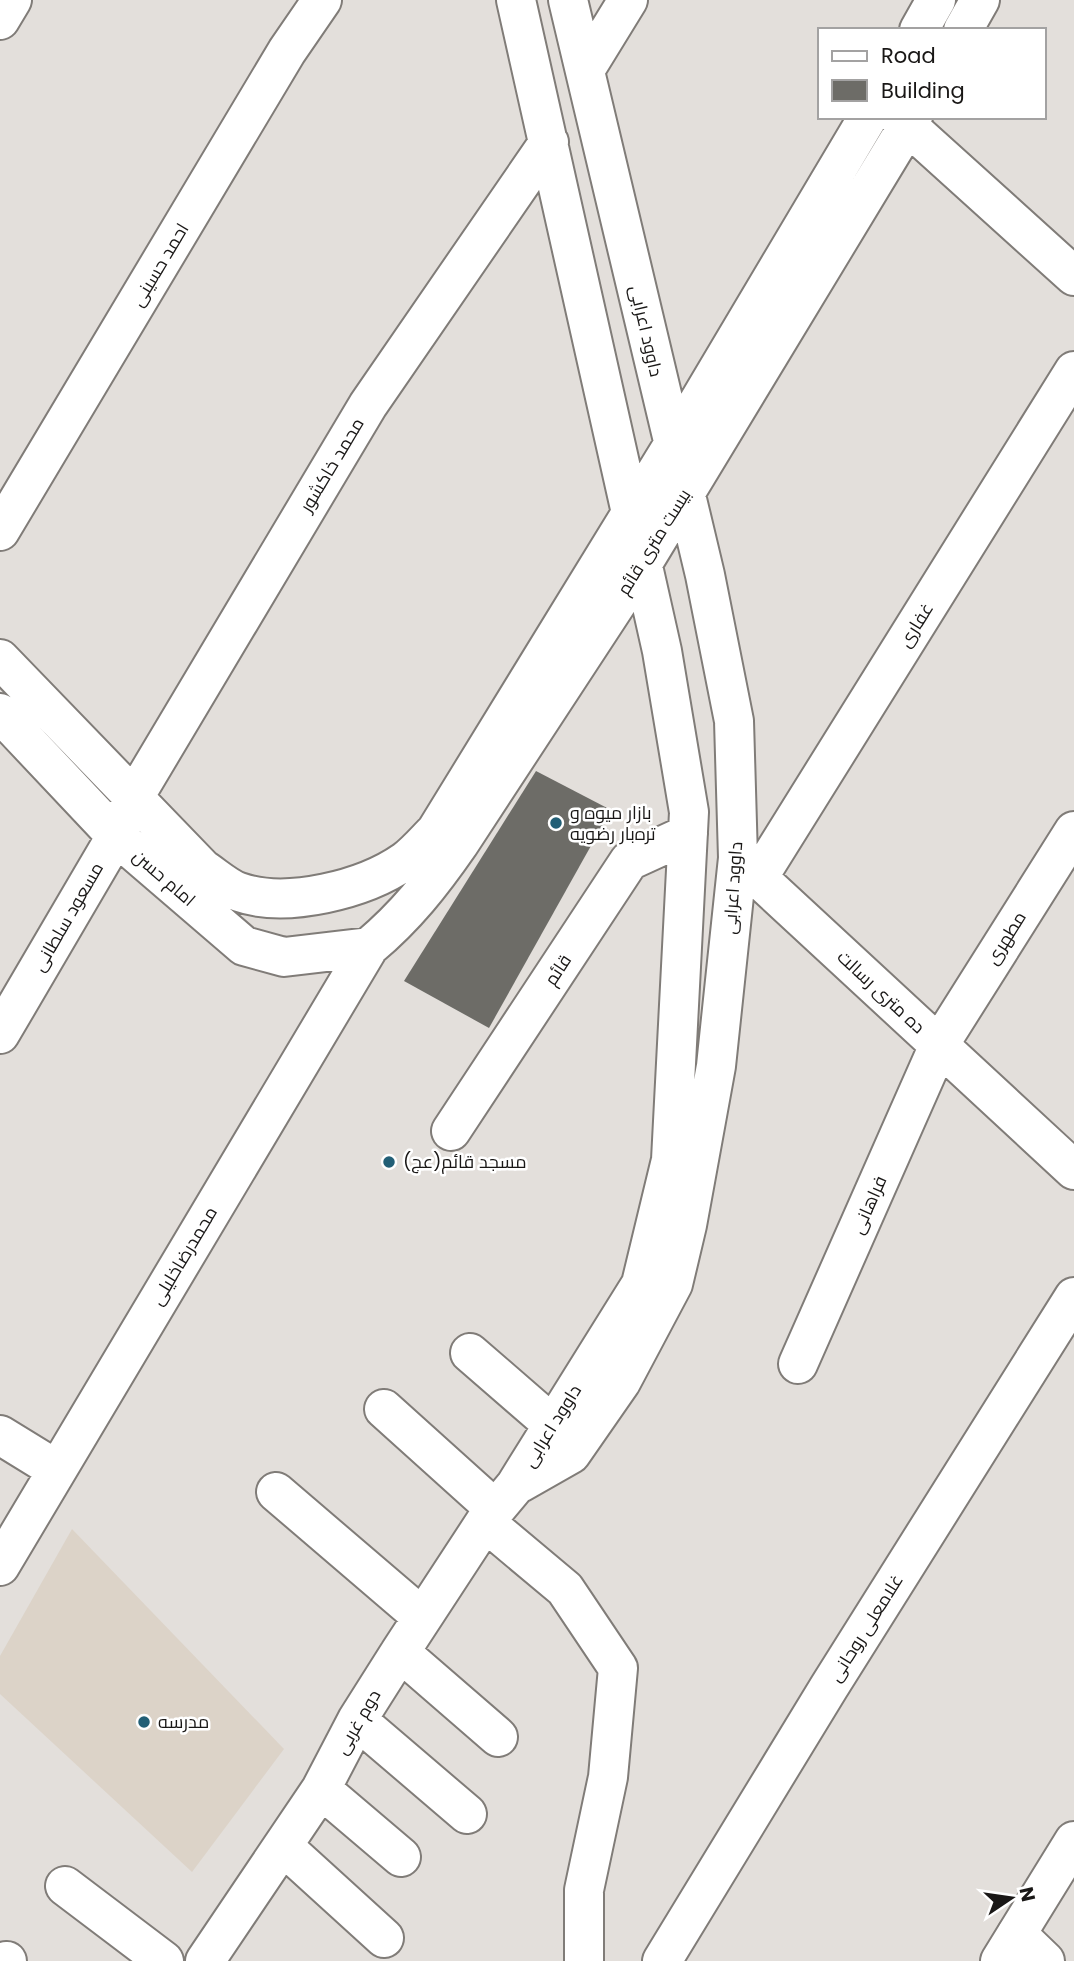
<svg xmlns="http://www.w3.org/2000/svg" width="1074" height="1961" font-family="Poppins,Cairo,sans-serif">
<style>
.built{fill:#dcd3c8}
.building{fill:#6d6c67}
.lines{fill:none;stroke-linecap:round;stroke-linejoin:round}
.minor-casing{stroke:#807c78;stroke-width:42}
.major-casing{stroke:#807c78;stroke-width:42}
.minor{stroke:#fff;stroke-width:38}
.major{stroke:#fff;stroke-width:38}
.poi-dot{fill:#225f76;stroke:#fff;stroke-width:2.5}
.labels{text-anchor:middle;stroke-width:5;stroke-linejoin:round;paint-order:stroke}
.street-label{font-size:18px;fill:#191716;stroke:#fff}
.poi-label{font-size:18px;fill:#191716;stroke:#fff;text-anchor:start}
</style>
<rect width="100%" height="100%" fill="#e3dfdb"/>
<path class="built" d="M 72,1529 L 284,1749 L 192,1872 L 0,1694 L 0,1656 Z"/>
<path class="building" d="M 536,771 L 611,810 L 489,1028 L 404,981 Z"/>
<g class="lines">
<defs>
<path id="minor" d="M 0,20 L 12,0
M 919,30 L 936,0
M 963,30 L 980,0
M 585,70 L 628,0
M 898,117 L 1074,276
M 0,531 L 287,51 L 322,0
M 0,659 L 203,869 C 214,876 227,888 239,892 C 287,909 365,889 405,861 C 416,853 426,841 436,831 L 673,445 L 868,117
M 0,713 L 116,836 L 244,946 L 284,957 L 369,947
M 739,860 L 1074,1170
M 758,878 L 1074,371
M 0,1034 L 116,836 L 133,799 L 368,405 L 549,142
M 451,1131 L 629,861 L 688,834
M 470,1353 L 553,1425
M 798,1364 L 939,1045 L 1074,831
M 384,1409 L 495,1509
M 0,1435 L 57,1470
M 520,1483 L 571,1454 L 621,1382 L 673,1284 L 687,1225 L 716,1066 L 738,858 L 734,721 L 705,575 L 568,0
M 276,1492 L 422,1617
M 485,1522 L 565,1589 L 618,1668 L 608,1777 L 584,1890 L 584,1961
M 0,1566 L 369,947 C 406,916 432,883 459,844 L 643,563 L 913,117
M 400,1652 L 498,1737
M 357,1720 L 467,1814
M 321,1789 L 401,1857
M 284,1847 L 384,1938
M 65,1886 L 164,1961
M 1017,1934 L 1045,1961
M 6,1961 L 7,1961
M 205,1961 L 321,1789 L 357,1720 L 400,1652 L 485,1522 L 515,1486 L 641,1284 L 671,1160 L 689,812 L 662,651 L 516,0
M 662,1961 L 829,1687 L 1074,1297"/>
<path id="major" d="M 1000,1961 L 1074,1841"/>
</defs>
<use href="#minor" class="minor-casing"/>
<use href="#major" class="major-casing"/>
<use href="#minor" class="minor"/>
<use href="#major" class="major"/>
</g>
<g class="poi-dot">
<circle cx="556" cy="823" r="7"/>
<circle cx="389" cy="1162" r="7"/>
<circle cx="144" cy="1722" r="7"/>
</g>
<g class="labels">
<g class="street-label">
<text transform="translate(160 265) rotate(-59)" y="6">احمد حسینی</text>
<text transform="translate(646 331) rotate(77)" y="6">داوود اعرابی</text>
<text transform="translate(332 465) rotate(-59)" y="6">محمد خاکشور</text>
<text transform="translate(654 542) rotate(-58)" y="6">بیست متری قائم</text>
<text transform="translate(916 625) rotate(-58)" y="6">غفاری</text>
<text transform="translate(164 878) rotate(41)" y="6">امام حسن</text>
<text transform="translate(733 888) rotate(-86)" y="6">داوود اعرابی</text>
<text transform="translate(68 917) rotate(-60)" y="6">مسعود سلطانی</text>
<text transform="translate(1006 938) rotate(-58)" y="6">مطهری</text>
<text transform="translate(558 970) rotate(-57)" y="6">قائم</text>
<text transform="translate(881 992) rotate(43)" y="6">ده متری رسالت</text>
<text transform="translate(869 1205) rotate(-66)" y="6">فراهانی</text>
<text transform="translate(184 1256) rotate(-59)" y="6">محمدرضاخلیلی</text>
<text transform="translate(552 1426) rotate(-58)" y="6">داوود اعرابی</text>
<text transform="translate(866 1628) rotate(-58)" y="6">غلامعلی روحانی</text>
<text transform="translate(358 1722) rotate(-60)" y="6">دوم غربی</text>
</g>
<g class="poi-label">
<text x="570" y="819">بازار میوه و<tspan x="570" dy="21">تره‌بار رضویه</tspan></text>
<text x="403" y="1168">مسجد قائم(عج)</text>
<text x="158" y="1728">مدرسه</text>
</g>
</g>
<rect x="818" y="28" width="228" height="91" fill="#ffffff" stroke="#a3a2a2" stroke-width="2"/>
<rect x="832" y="51" width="35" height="10" fill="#ffffff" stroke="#a3a2a2" stroke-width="2"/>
<text x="881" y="63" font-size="21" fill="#191716">Road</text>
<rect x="832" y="80" width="35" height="21" fill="#6d6c67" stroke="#a3a2a2" stroke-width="2"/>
<text x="881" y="98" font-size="21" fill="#191716">Building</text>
<g transform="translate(1011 1898) rotate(77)" stroke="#ffffff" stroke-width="5" paint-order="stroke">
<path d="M0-5L12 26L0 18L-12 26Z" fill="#191716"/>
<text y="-10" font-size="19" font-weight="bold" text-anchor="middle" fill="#191716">N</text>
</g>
</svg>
